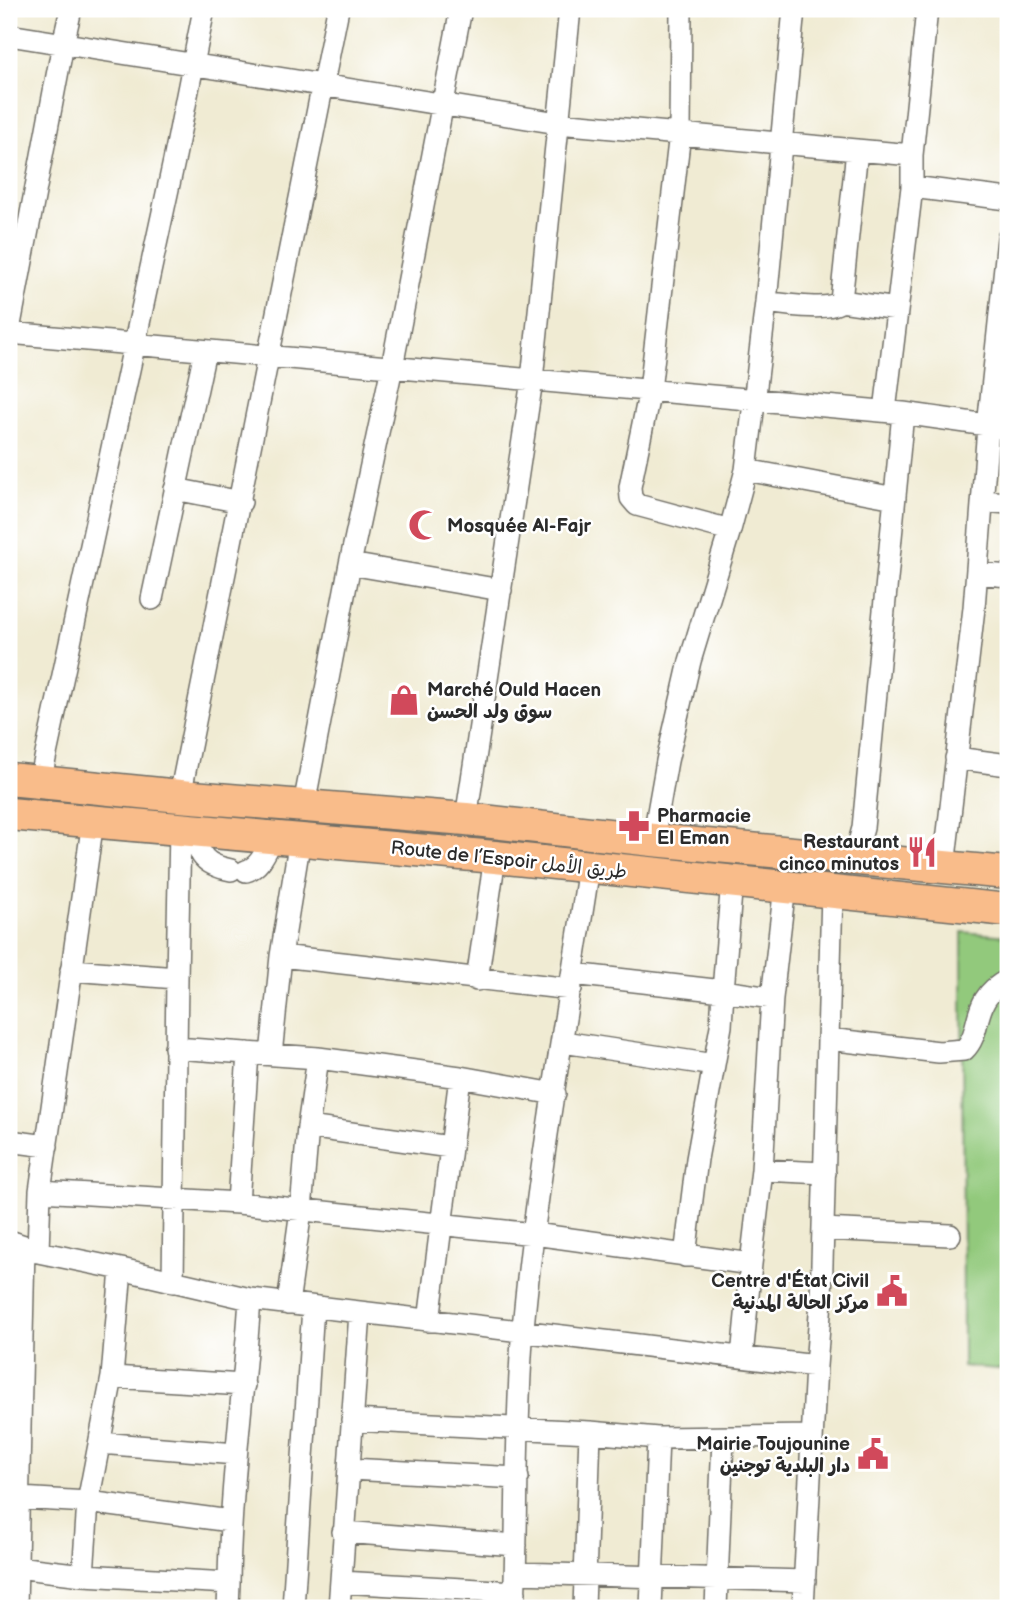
<svg xmlns="http://www.w3.org/2000/svg" width="1017" height="1617" font-family="'Balsamiq Sans','Playpen Sans Arabic',sans-serif">
<style>
.green{fill:#92c97c;stroke:#5e7a54;stroke-width:2}
.lines{fill:none;stroke-linecap:round;stroke-linejoin:round}
.minor-casing{stroke:#706e66;stroke-width:24}
.highway-casing{stroke:#706e66;stroke-width:35}
.minor{stroke:#fff;stroke-width:21}
.highway{stroke:#f9bc8a;stroke-width:32}
.labels{text-anchor:middle;stroke-width:5;stroke-linejoin:round;paint-order:stroke}
.poi-label{font-size:19px;font-weight:bold;fill:#2b2b2b;stroke:#fff;text-anchor:start}
.street-label{font-size:19px;fill:#2b2b2b;stroke:#fff}
</style>
<rect width="100%" height="100%" fill="#fff"/>
<filter id="ink" filterUnits="userSpaceOnUse"><feTurbulence type="fractalNoise" baseFrequency=".0143" numOctaves="2"/><feDisplacementMap in="SourceGraphic" scale="14" xChannelSelector="R" yChannelSelector="G"/><feConvolveMatrix kernelMatrix="1 2 1 2 8 2 1 2 1" color-interpolation-filters="sRGB"/></filter>
<filter id="wash" filterUnits="userSpaceOnUse"><feTurbulence type="fractalNoise" baseFrequency=".00686" numOctaves="4" result="noise"/><feDisplacementMap in="SourceGraphic" scale="28" xChannelSelector="R" yChannelSelector="G"/><feGaussianBlur stdDeviation="1.57" result="paint"/><feColorMatrix in="noise" values="0 0 0 0 0 0 0 0 0 0 0 0 0 0 0 0 0 1.4 0 .05"/><feComposite in="paint" operator="in"/></filter>
<g filter="url(#wash)">
<rect width="100%" height="100%" fill="#f0ebd3"/>
<path class="green" d="M 962,932 L 1008,936 L 1008,1370 L 963,1366 Z"/>
</g>
<g filter="url(#ink)">
<g class="lines">
<defs>
<path id="minor" d="M 681,9 L 680,133 L 650,390 L 630,487 L 631,498 L 637,505 L 730,530
M 9,35 L 558,123 L 912,155
M 912,187 L 1008,199
M 841,301 L 857,150
M 766,302 C 782,304 830,312 841,301 L 897,309
M 9,330 L 63,44 L 71,9
M 9,333 L 903,413 L 1008,428
M 885,411 L 912,187 L 912,155 L 927,9
M 746,470 L 895,498
M 175,489 L 241,502
M 983,501 L 1008,503
M 350,564 L 501,590
M 977,573 L 1008,576
M 152,599 L 205,351
M 956,758 L 1008,765
M 40,782 L 174,161 L 204,9
M 180,796 L 338,9
M 304,805 L 350,564 L 392,367 L 461,9
M 466,819 L 532,380 L 570,9
M 196,830 C 197,856 205,865 231,870
M 653,840 L 667,761 L 690,661 L 730,530 L 746,470 L 766,302 L 794,9
M 851,858 L 858,846 L 863,828 L 903,413
M 944,867 L 974,608 L 988,427 L 1008,238
M 246,871 C 261,867 267,848 274,836
M 732,880 L 723,991 L 772,998
M 281,956 L 571,989
M 71,970 L 177,978 L 180,829
M 573,974 L 723,991 L 721,1026 L 697,1159 L 685,1256
M 477,980 L 495,857
M 828,1039 L 939,1052 L 964,1050 C 984,1031 969,999 1008,980
M 563,1042 L 714,1065
M 175,1048 L 318,1058 L 460,1077 L 555,1094
M 271,1055 L 281,956 L 300,839
M 318,1058 L 308,1127 L 450,1147
M 9,1141 L 47,1146
M 762,1170 L 772,998 L 785,886
M 40,1191 L 238,1203 L 534,1234 L 751,1264 L 762,1170 L 825,1173
M 238,1203 L 248,1053
M 823,1229 L 950,1235
M 9,1241 L 24,1246 L 16,1608
M 24,1246 L 38,1252 L 121,1269 L 250,1299 L 816,1366
M 38,1252 L 40,1191 L 93,821
M 173,1282 L 177,978
M 288,1304 L 301,1210 L 308,1127
M 429,1321 L 460,1077
M 742,1357 L 751,1264
M 112,1377 L 244,1385
M 352,1420 L 590,1432 L 658,1438 L 812,1436
M 100,1443 L 236,1454
M 350,1469 L 518,1478
M 19,1498 L 88,1502 L 230,1521
M 343,1532 L 516,1545
M 16,1567 L 83,1575 L 229,1583 C 230,1488 244,1394 250,1299
M 516,1573 L 805,1581
M 83,1575 L 88,1502 L 112,1377 L 121,1269
M 341,1582 L 515,1592
M 228,1608 L 229,1583
M 293,1608 L 313,1307
M 339,1608 L 360,1313
M 514,1608 C 518,1515 515,1421 523,1328 C 537,1174 566,1020 589,867
M 584,1608 L 590,1432
M 651,1608 L 658,1438
M 716,1608 L 723,1438
M 803,1608 L 816,1366 L 821,1301 L 832,892"/>
<path id="highway" d="M 9,779 L 180,796 L 466,819 L 653,840 L 1008,873
M 9,814 L 495,857 L 1008,910"/>
</defs>
<use href="#minor" class="minor-casing"/>
<use href="#highway" class="highway-casing"/>
<use href="#minor" class="minor"/>
<use href="#highway" class="highway"/>
</g>
</g>
<defs>
<symbol id="mosque-bare" viewBox="-9 -9 18 18"><path d="M3.5-4.9A6 6 0 1 0 3.5 4.9A5 5 0 1 1 3.5-4.9Z" fill="#d1495b" stroke="#fff" stroke-width="2.5" paint-order="stroke"/></symbol>
<symbol id="shop-bare" viewBox="-9 -9 18 18"><path d="M-5-2.5h2.3a2.7 3.5 0 0 1 5.4 0H5L5.5 6h-11ZM-1.5-2.5h3a1.5 2.3 0 0 0-3 0Z" fill="#d1495b" stroke="#fff" stroke-width="2.5" paint-order="stroke"/></symbol>
<symbol id="pharmacy-bare" viewBox="-9 -9 18 18"><path d="M-2-6h4v4h4v4h-4v4h-4v-4h-4v-4h4Z" fill="#d1495b" stroke="#fff" stroke-width="2.5" paint-order="stroke"/></symbol>
<symbol id="restaurant-bare" viewBox="-9 -9 18 18"><path d="M-5-6h1v4h1v-4h1v4h1v-4h1v5L-1.5 .5V6h-2V.5L-5-1ZM5-6V6H3V1.5H1.5Q1.5-4 5-6Z" fill="#d1495b" stroke="#fff" stroke-width="2.5" paint-order="stroke"/></symbol>
<symbol id="civic-bare" viewBox="-9 -9 18 18"><path d="M-.6-6.5H3V-4.5H.6V-3L4-1V1h2V6H-6V1h2V-1L-.6-3ZM-1.2 2.5V6h2.4V2.5Z" fill="#d1495b" stroke="#fff" stroke-width="2.5" paint-order="stroke"/></symbol>
</defs>
<g fill-rule="evenodd">
<use href="#mosque-bare" x="402" y="503" width="44" height="44"/>
<use href="#shop-bare" x="382" y="678" width="44" height="44"/>
<use href="#pharmacy-bare" x="612" y="804" width="44" height="44"/>
<use href="#restaurant-bare" x="900" y="830" width="44" height="44"/>
<use href="#civic-bare" x="870" y="1269" width="44" height="44"/>
<use href="#civic-bare" x="851" y="1432" width="44" height="44"/>
</g>
<g class="labels">
<g class="poi-label">
<text x="447" y="532">Mosquée Al-Fajr</text>
<text x="427" y="696">Marché Ould Hacen<tspan x="427" dy="22">سوق ولد الحسن</tspan></text>
<text x="657" y="822">Pharmacie<tspan x="657" dy="22">El Eman</tspan></text>
<text x="899" y="848" text-anchor="end">Restaurant<tspan x="899" dy="22">cinco minutos</tspan></text>
<text x="869" y="1287" text-anchor="end">Centre d'État Civil<tspan x="869" dy="22">مركز الحالة المدنية</tspan></text>
<text x="850" y="1450" text-anchor="end">Mairie Toujounine<tspan x="850" dy="22">دار البلدية توجنين</tspan></text>
</g>
<g class="street-label">
<text transform="translate(509 859) rotate(6)" y="7">Route de l’Espoir طريق الأمل</text>
</g>
</g>
<rect width="1017" height="1617" fill="none" stroke="#fff" stroke-width="35"/>
</svg>
